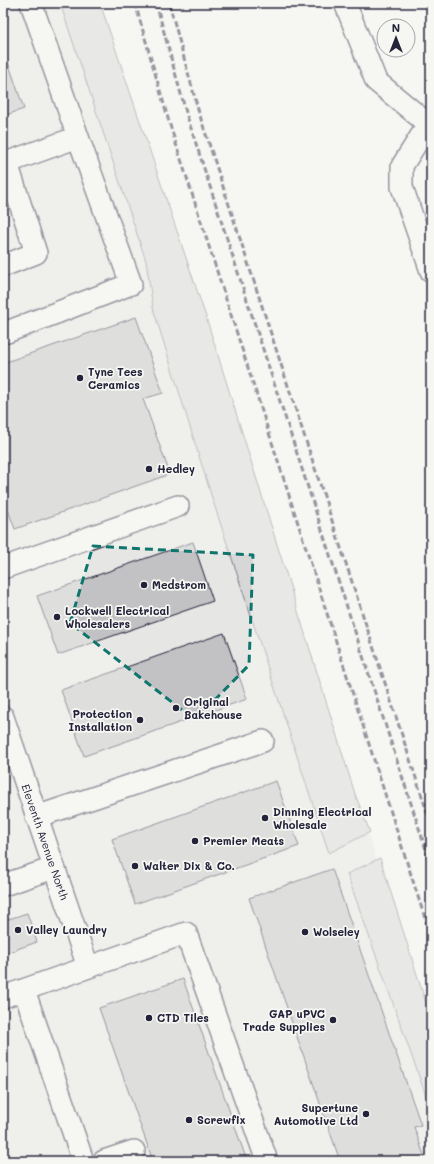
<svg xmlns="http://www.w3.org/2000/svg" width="434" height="1164" font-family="Mali,sans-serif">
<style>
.built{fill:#e6e6e4}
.green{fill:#d7d7d7;stroke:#7c7c89}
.building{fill:#c2c2c4;stroke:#22223b}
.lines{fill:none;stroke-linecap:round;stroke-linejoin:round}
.minor-casing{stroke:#22223b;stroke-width:24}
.minor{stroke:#f6f6f2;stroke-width:21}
.rail{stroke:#22223b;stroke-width:3;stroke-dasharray:6 3;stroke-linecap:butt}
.marked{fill:none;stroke:#0f766e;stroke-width:3;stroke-dasharray:8 5;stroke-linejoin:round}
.poi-dot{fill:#22223b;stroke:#f6f6f2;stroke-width:1.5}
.labels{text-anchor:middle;stroke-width:3.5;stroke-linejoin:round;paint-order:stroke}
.poi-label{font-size:11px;font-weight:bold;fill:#22223b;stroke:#f6f6f2;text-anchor:start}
.street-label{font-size:11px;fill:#22223b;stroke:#f6f6f2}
</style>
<rect width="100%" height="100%" fill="#f6f6f2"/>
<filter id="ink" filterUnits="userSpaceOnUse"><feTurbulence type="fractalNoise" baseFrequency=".025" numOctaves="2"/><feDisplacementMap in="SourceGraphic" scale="8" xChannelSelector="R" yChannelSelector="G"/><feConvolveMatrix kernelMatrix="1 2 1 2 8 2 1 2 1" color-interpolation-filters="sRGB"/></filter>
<g filter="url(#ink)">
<path class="built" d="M 3,3 L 100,3 L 206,317 L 431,1034 L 431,1161 L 3,1161 Z"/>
<path class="green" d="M 60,3 L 100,3 L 206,317 L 355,794 L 370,832 L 329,853 L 213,501 L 153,308 L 146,261 Z
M 380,858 L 431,1019 L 431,1110 L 347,874 Z"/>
<path class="building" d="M 3,56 L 6,56 L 24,109 L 3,116 Z
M 136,317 L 163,393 L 143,399 L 170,474 L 15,529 L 3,496 L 3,363 Z
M 193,542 L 213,601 L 58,655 L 37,596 Z
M 224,633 L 247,699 L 84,756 L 61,690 Z
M 276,781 L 299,846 L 135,904 L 112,839 Z
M 332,869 L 421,1125 L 414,1127 L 426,1161 L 340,1161 L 249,898 Z
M 27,913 L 37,942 L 3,954 L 3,921 Z
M 183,979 L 247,1161 L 153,1161 L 99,1008 Z"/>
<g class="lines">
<defs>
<path id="minor" d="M 31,3 L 78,137
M 345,3 L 376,81 L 428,124
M 431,120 L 402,166 L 402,187 L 431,271
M 3,164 L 78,137 L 131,284 L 7,332
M 3,266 L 36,253 L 7,163
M 3,568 L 178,506
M 3,717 L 88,967
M 36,817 L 263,741
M 3,885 L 54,868
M 24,990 L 83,1161
M 3,997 L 186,933 L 267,1161
M 104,1161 L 134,1151"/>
</defs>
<use href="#minor" class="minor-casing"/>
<use href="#minor" class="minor"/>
<path class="rail" d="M 135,3 L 169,122 L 431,937
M 156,3 L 187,116 L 431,865
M 169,3 L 199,113 L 431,824"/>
</g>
</g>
<path d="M0 0H434V1164H0ZM 93,546 L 253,555 L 249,665 L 195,720 L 70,623 Z" fill="#f6f6f2" fill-opacity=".55" fill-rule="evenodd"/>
<path class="marked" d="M 93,546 L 253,555 L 249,665 L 195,720 L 70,623 Z"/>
<g class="poi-dot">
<circle cx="80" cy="378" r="4"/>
<circle cx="149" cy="469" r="4"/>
<circle cx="144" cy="585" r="4"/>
<circle cx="57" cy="617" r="4"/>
<circle cx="176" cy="708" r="4"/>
<circle cx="140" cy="720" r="4"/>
<circle cx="265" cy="818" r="4"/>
<circle cx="195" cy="841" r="4"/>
<circle cx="135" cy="866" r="4"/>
<circle cx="18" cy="930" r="4"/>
<circle cx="305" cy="932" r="4"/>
<circle cx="149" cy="1018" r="4"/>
<circle cx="333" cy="1020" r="4"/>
<circle cx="366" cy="1114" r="4"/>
<circle cx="189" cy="1120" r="4"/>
</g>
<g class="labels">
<g class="poi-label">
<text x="88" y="376">Tyne Tees<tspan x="88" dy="13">Ceramics</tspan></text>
<text x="157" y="473">Hedley</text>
<text x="152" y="589">Medstrom</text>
<text x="65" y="615">Lockwell Electrical<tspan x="65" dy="13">Wholesalers</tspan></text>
<text x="184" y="706">Original<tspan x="184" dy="13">Bakehouse</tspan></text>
<text x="132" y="718" text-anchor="end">Protection<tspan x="132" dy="13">Installation</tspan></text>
<text x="273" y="816">Dinning Electrical<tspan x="273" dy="13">Wholesale</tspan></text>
<text x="203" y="845">Premier Meats</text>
<text x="143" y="870">Walter Dix &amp; Co.</text>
<text x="26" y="934">Valley Laundry</text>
<text x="313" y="936">Wolseley</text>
<text x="325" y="1018" text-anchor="end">GAP uPVC<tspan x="325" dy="13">Trade Supplies</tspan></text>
<text x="157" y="1022">CTD Tiles</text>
<text x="358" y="1112" text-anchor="end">Supertune<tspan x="358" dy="13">Automotive Ltd</tspan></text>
<text x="197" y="1124">Screwfix</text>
</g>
<g class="street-label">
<text transform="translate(45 842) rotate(71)" y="4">Eleventh Avenue North</text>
</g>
</g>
<rect width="434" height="1164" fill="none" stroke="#f6f6f2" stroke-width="16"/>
<rect x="8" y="8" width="418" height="1148" fill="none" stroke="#22223b" stroke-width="1.5" filter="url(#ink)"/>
<g transform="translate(396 38)"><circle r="19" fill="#f6f6f2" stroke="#a1a1a9"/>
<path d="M0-3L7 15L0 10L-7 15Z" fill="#22223b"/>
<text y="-6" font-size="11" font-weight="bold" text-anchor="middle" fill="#22223b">N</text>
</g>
</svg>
